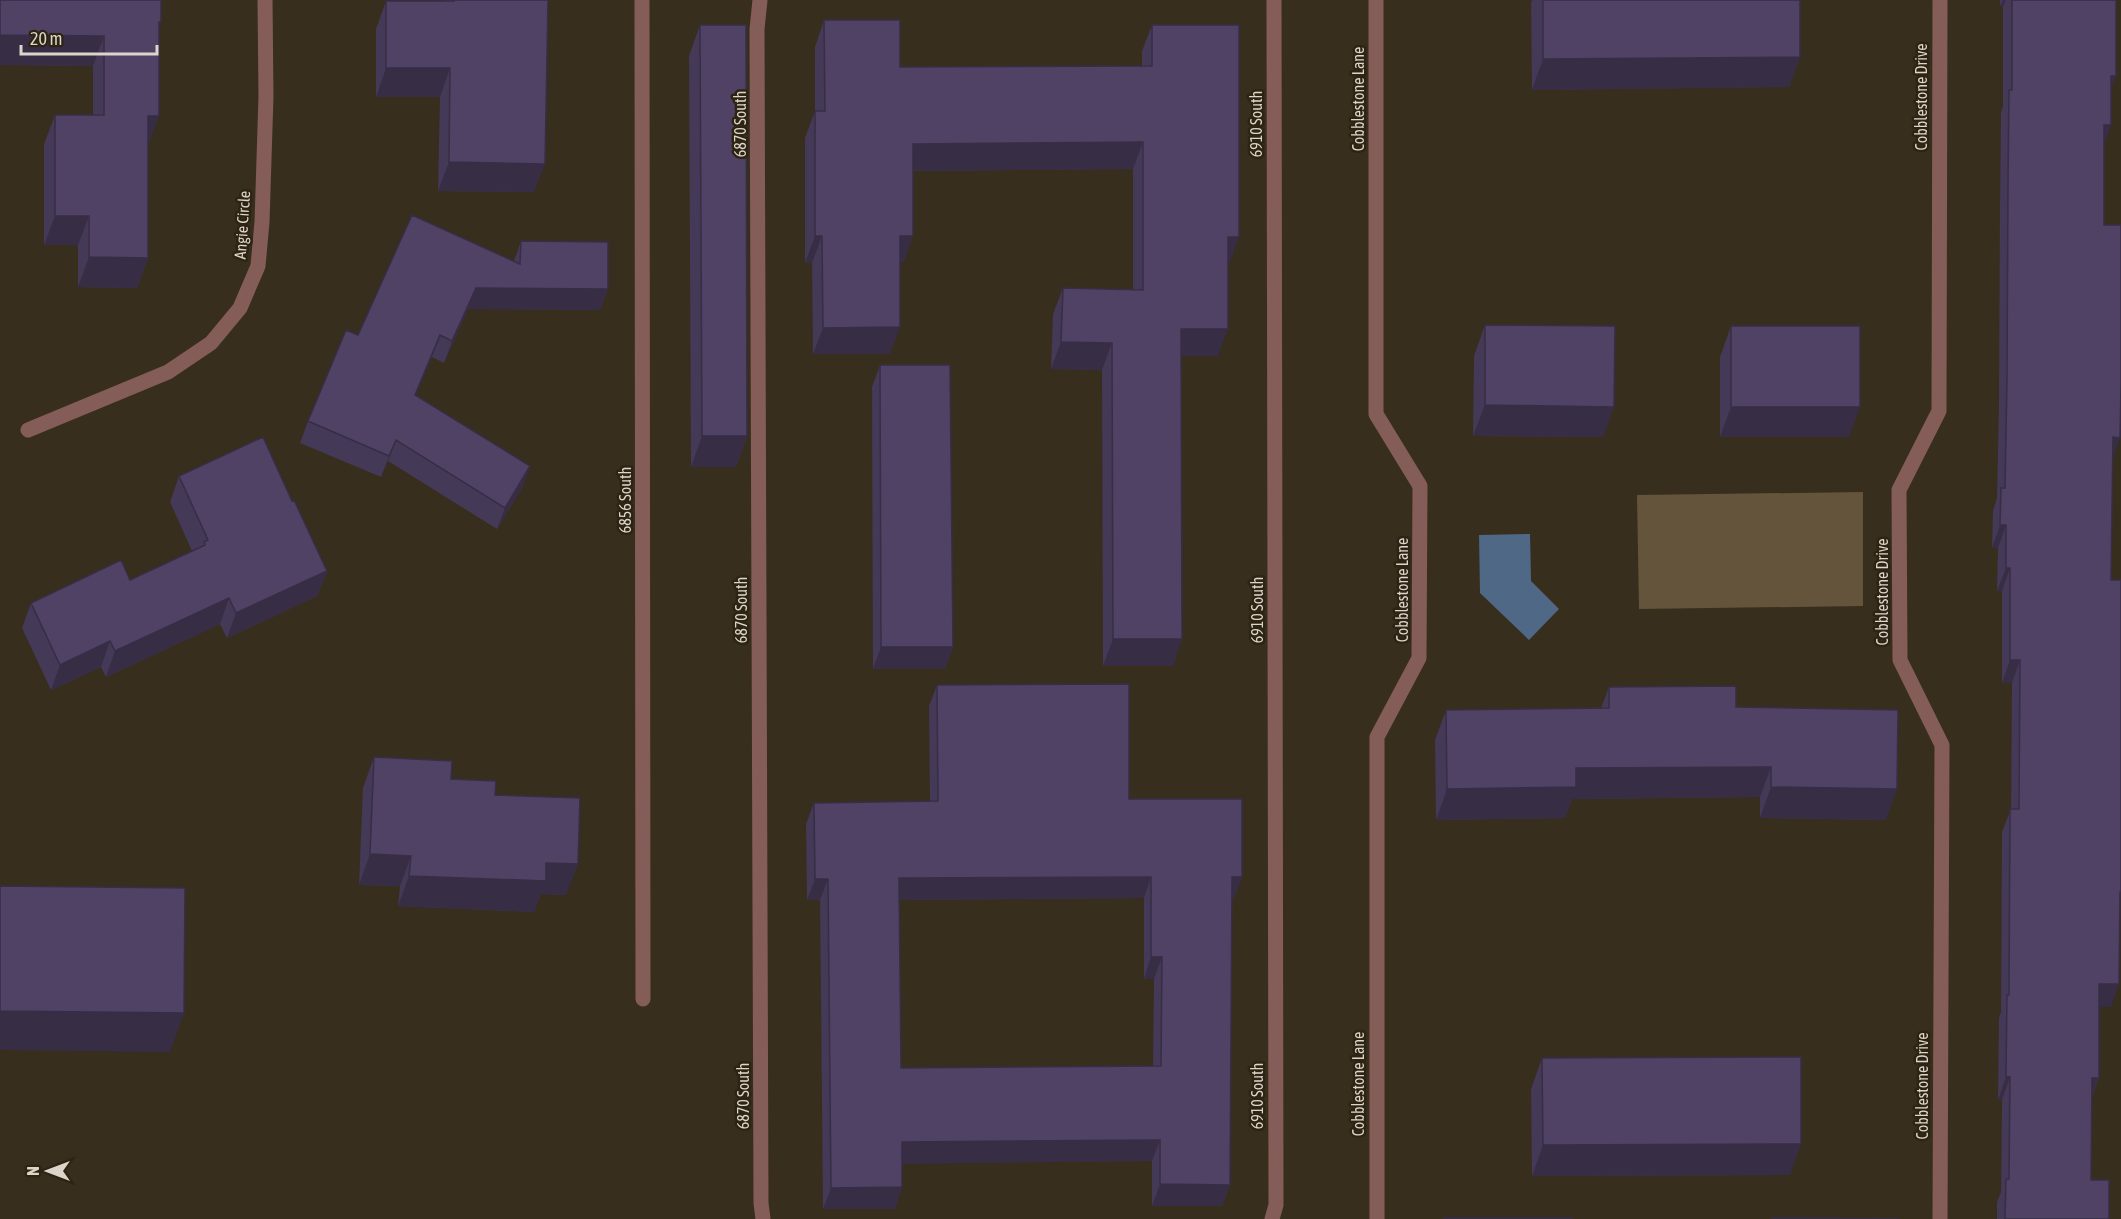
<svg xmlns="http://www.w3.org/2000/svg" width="2121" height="1219" font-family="'Asap Condensed',sans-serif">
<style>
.green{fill:#64543b}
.water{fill:#4e6886}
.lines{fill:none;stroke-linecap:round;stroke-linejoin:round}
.minor{stroke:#855d58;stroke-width:15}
.wall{fill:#443956;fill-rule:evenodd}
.shaded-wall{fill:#372e46}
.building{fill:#4f4264;stroke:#372e46;stroke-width:1.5;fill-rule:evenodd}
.labels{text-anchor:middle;stroke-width:5;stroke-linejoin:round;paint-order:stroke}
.street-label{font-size:16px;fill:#dcd5ca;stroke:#2e2413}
</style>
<rect width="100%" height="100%" fill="#382e1d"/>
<path class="green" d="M 1863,492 L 1863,606 L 1639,609 L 1637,495 Z"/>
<path class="water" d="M 1530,534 L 1531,581 L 1559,609 L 1529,640 L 1480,593 L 1479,535 Z"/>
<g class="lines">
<path class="minor" d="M 642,0 L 643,999
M 760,0 L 757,29 L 761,1203 L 763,1219
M 1376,0 L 1376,414 L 1420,486 L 1419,658 L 1377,737 L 1377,1219
M 1940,0 L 1939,411 L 1899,490 L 1900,660 L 1942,745 L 1940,1219
M 28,430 L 168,372 L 211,343 L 240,308 L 258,266 L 262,222 L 266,96 L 265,0
M 1272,1219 L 1276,1205 L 1274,0"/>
</g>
<path class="wall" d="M 0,0 L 159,26 L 148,145 L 148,258 L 137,288 L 78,287 L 78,245 L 44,245 L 44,144 L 55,115 L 93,115 L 93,66 L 0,65 Z
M 444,0 L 548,0 L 534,192 L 438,191 L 440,97 L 376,97 L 376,29 L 386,1 L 444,1 Z
M 1532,0 L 1800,0 L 1800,57 L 1789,87 L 1532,90 L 1531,3 Z
M 2000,0 L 2116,0 L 2111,89 L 2104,146 L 2104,225 L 2113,457 L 2111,580 L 2120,902 L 2111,1007 L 2099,1007 L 2099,1078 L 2092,1097 L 2091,1180 L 2109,1219 L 1997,1219 L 1997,1202 L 2001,1192 L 2002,1100 L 1998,1100 L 1999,1018 L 2001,1012 L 2002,832 L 2011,809 L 2012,683 L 2002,683 L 2002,591 L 1997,591 L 1998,548 L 1992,548 L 1993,511 L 1997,498 L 1999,404 L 2000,206 L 2001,112 L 2003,106 L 2003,6 L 2000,6 Z
M 824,20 L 900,67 L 1142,66 L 1142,51 L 1152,25 L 1229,264 L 1228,264 L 1218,356 L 1181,356 L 1173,666 L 1103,666 L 1102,370 L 1051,369 L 1053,314 L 1063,288 L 1133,290 L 1133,169 L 913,171 L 904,262 L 900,262 L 890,354 L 813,354 L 812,263 L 805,263 L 805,138 L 815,111 L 815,47 Z
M 700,25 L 747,436 L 736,467 L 691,467 L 689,56 Z
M 521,241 L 608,289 L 600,310 L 468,309 L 444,363 L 432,357 L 415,396 L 530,466 L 522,488 L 497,529 L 388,461 L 381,477 L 300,443 L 308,421 L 358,335 L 514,261 Z
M 1485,325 L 1603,437 L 1473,436 L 1474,356 Z
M 1731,326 L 1849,437 L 1720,437 L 1720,357 Z
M 880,365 L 953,647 L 945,669 L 873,669 L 872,387 Z
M 179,476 L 292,501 L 327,571 L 317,596 L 227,638 L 220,624 L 106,677 L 101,667 L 51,690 L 22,628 L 31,603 L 130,580 L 192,551 L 170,502 Z
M 937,685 L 1129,799 L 1242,877 L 1234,898 L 1232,898 L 1230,1185 L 1222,1206 L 1152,1206 L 1152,1161 L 902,1163 L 902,1187 L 895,1209 L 823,1209 L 820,900 L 807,900 L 806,824 L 814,803 L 930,801 L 929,706 ZM 1144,898 L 1144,979 L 1154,979 L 1153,1066 L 901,1068 L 899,900 Z
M 1609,687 L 1736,707 L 1886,820 L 1760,818 L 1760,797 L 1572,799 L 1565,818 L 1436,820 L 1435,740 L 1446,710 L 1601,708 Z
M 374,757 L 451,779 L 495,795 L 566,895 L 541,894 L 534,912 L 398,906 L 400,886 L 359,885 L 363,788 Z
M 1542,1058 L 1790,1175 L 1532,1176 L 1531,1089 Z"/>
<path class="shaded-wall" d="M 2003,0 L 2006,0 L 2003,6 L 2000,6 Z
M 0,35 L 104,36 L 93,66 L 0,65 Z
M 1800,57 L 1789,87 L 1532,90 L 1543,59 Z
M 386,68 L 450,68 L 440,97 L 376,97 Z
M 2111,76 L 2116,76 L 2108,99 Z
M 148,116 L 159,116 L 148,145 L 137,145 Z
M 2104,125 L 2111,125 L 2103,148 Z
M 1143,142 L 1133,169 L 903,171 L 913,144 Z
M 449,162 L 545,164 L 534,192 L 438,191 Z
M 55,216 L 89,216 L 78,245 L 44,245 Z
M 815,236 L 822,236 L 812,263 L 805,263 Z
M 900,236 L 913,236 L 904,262 L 890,262 Z
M 1228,237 L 1239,237 L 1229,264 L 1218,264 Z
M 89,257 L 148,258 L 137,288 L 78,287 Z
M 476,288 L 608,289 L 600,310 L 468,309 L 444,363 L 452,341 Z
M 900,327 L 890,354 L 813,354 L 823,328 Z
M 1181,329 L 1228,329 L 1218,356 L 1172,356 Z
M 440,335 L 432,357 L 407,417 L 415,395 Z
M 1061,342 L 1112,343 L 1102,370 L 1051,369 Z
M 1485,405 L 1614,407 L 1603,437 L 1473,436 Z
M 1731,407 L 1860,407 L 1849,437 L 1720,437 Z
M 702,436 L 747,436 L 736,467 L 691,467 Z
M 2113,437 L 2120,438 L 2112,461 Z
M 396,440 L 388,461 L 381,477 L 389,456 Z
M 530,466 L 522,488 L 497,529 L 505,508 Z
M 2000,525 L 2006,525 L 1998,548 L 1992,548 Z
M 2006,568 L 2010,568 L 2002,591 L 1997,591 Z
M 327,571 L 317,596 L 227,638 L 236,613 Z
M 229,598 L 220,624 L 106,677 L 115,651 Z
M 1113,639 L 1182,639 L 1173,666 L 1103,666 Z
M 110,641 L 101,667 L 51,690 L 60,665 Z
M 881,647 L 953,647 L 945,669 L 873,669 Z
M 2010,660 L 2020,660 L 2012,683 L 2002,683 Z
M 1771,767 L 1760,797 L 1572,799 L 1565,818 L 1436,820 L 1447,789 L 1576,768 Z
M 1771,787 L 1897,789 L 1886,820 L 1760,818 Z
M 370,854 L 411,856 L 400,886 L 359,885 Z
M 546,863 L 578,864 L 566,895 L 541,894 L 534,912 L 398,906 L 409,876 Z
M 1151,877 L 1144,898 L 891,900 L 899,878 Z
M 1232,877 L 1242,877 L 1234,898 L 1225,898 Z
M 815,879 L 828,879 L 820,900 L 807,900 Z
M 1151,957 L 1162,957 L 1154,979 L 1144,979 Z
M 2099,984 L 2119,984 L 2111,1007 L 2090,1007 Z
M 0,1011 L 184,1013 L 170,1052 L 0,1050 Z
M 2006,1077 L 2010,1077 L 2002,1100 L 1998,1100 Z
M 2092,1078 L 2099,1078 L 2090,1101 Z
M 1160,1140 L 1152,1161 L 894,1164 L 902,1142 Z
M 1801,1144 L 1790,1175 L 1532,1176 L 1543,1145 Z
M 1160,1184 L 1230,1185 L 1222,1206 L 1152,1206 Z
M 902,1187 L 895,1209 L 823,1209 L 831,1188 Z"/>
<path class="building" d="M 0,0 L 161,0 L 161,22 L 159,22 L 159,116 L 148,116 L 148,258 L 89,257 L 89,216 L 55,216 L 55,115 L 104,115 L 104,36 L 0,35 Z
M 454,0 L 548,0 L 545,164 L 449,162 L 450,68 L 386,68 L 386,1 L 454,1 Z
M 1543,0 L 1800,0 L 1800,57 L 1543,59 Z
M 2012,0 L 2116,0 L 2116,76 L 2111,76 L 2111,125 L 2104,125 L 2104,225 L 2121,225 L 2121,382 L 2120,438 L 2113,437 L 2111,580 L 2121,580 L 2121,892 L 2120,892 L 2119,984 L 2099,984 L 2099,1078 L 2092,1078 L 2091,1180 L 2109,1180 L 2109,1219 L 2005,1219 L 2006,1179 L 2009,1179 L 2010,1077 L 2006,1077 L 2007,995 L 2009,995 L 2010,809 L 2019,809 L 2020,660 L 2010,660 L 2010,568 L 2006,568 L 2006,525 L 2000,525 L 2001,488 L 2005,488 L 2007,381 L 2008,183 L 2009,90 L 2012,90 Z
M 824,20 L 900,20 L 900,67 L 1152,66 L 1152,25 L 1239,25 L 1239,237 L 1228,237 L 1228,329 L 1181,329 L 1182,639 L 1113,639 L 1112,343 L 1061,342 L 1063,288 L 1143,290 L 1143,142 L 913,144 L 913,236 L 900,236 L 900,327 L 823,328 L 822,236 L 815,236 L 815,111 L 825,111 Z
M 700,25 L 746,25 L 747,436 L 702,436 Z
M 412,215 L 520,264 L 521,241 L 608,242 L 608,289 L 476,288 L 452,341 L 440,335 L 415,395 L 530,466 L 505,508 L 396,440 L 389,456 L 308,421 L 346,330 L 358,335 Z
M 1485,325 L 1615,326 L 1614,407 L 1485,405 Z
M 1731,326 L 1860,326 L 1860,407 L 1731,407 Z
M 880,365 L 950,365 L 953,647 L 881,647 Z
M 263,437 L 292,501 L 294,500 L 327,571 L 236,613 L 229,598 L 115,651 L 110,641 L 60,665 L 31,603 L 121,560 L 130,580 L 205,545 L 204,542 L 208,540 L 179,476 Z
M 1129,684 L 1129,799 L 1242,799 L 1242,877 L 1232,877 L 1230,1185 L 1160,1184 L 1160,1140 L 902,1142 L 902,1187 L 831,1188 L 828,879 L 815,879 L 814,803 L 938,801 L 937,685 ZM 1151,877 L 1151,957 L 1162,957 L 1161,1066 L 901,1068 L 899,878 Z
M 1736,686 L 1736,707 L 1898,710 L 1897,789 L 1771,787 L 1771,767 L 1576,768 L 1576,787 L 1447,789 L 1446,710 L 1609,708 L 1609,687 Z
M 374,757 L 452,761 L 451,779 L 496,781 L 495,795 L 580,798 L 578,864 L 546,863 L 546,881 L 409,876 L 411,856 L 370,854 Z
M 0,886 L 185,888 L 184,1013 L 0,1011 Z
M 1801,1057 L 1801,1144 L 1543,1145 L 1542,1058 Z
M 1443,1218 L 1572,1218 L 1572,1219 L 1443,1219 Z
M 1772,1218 L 1900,1219 L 1772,1219 Z"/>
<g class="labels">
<g class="street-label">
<text transform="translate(1921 97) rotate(-90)" y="6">Cobblestone Drive</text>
<text transform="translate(1358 99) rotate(-90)" y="6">Cobblestone Lane</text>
<text transform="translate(740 124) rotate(-90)" y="6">6870 South</text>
<text transform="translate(1256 124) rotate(-90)" y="6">6910 South</text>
<text transform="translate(242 225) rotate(-86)" y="6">Angie Circle</text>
<text transform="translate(625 500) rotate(-90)" y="6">6856 South</text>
<text transform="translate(1402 590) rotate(-90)" y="6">Cobblestone Lane</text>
<text transform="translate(1882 592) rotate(-90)" y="6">Cobblestone Drive</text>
<text transform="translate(741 610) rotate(-90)" y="6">6870 South</text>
<text transform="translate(1257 610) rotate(-90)" y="6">6910 South</text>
<text transform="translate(1358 1084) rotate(-90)" y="6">Cobblestone Lane</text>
<text transform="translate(1922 1086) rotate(-90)" y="6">Cobblestone Drive</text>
<text transform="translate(743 1096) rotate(-90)" y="6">6870 South</text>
<text transform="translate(1257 1096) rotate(-90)" y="6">6910 South</text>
</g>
</g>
<g transform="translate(48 1171) rotate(270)" stroke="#2e2413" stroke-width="4.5" paint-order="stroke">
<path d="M0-4.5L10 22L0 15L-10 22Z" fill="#dcd5ca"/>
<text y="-9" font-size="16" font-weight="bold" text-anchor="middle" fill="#dcd5ca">N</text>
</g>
<path d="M21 45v9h136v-9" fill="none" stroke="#dcd5ca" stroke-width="3"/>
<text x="30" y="45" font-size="18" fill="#dcd5ca" stroke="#2e2413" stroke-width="4.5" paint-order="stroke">20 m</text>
</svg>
